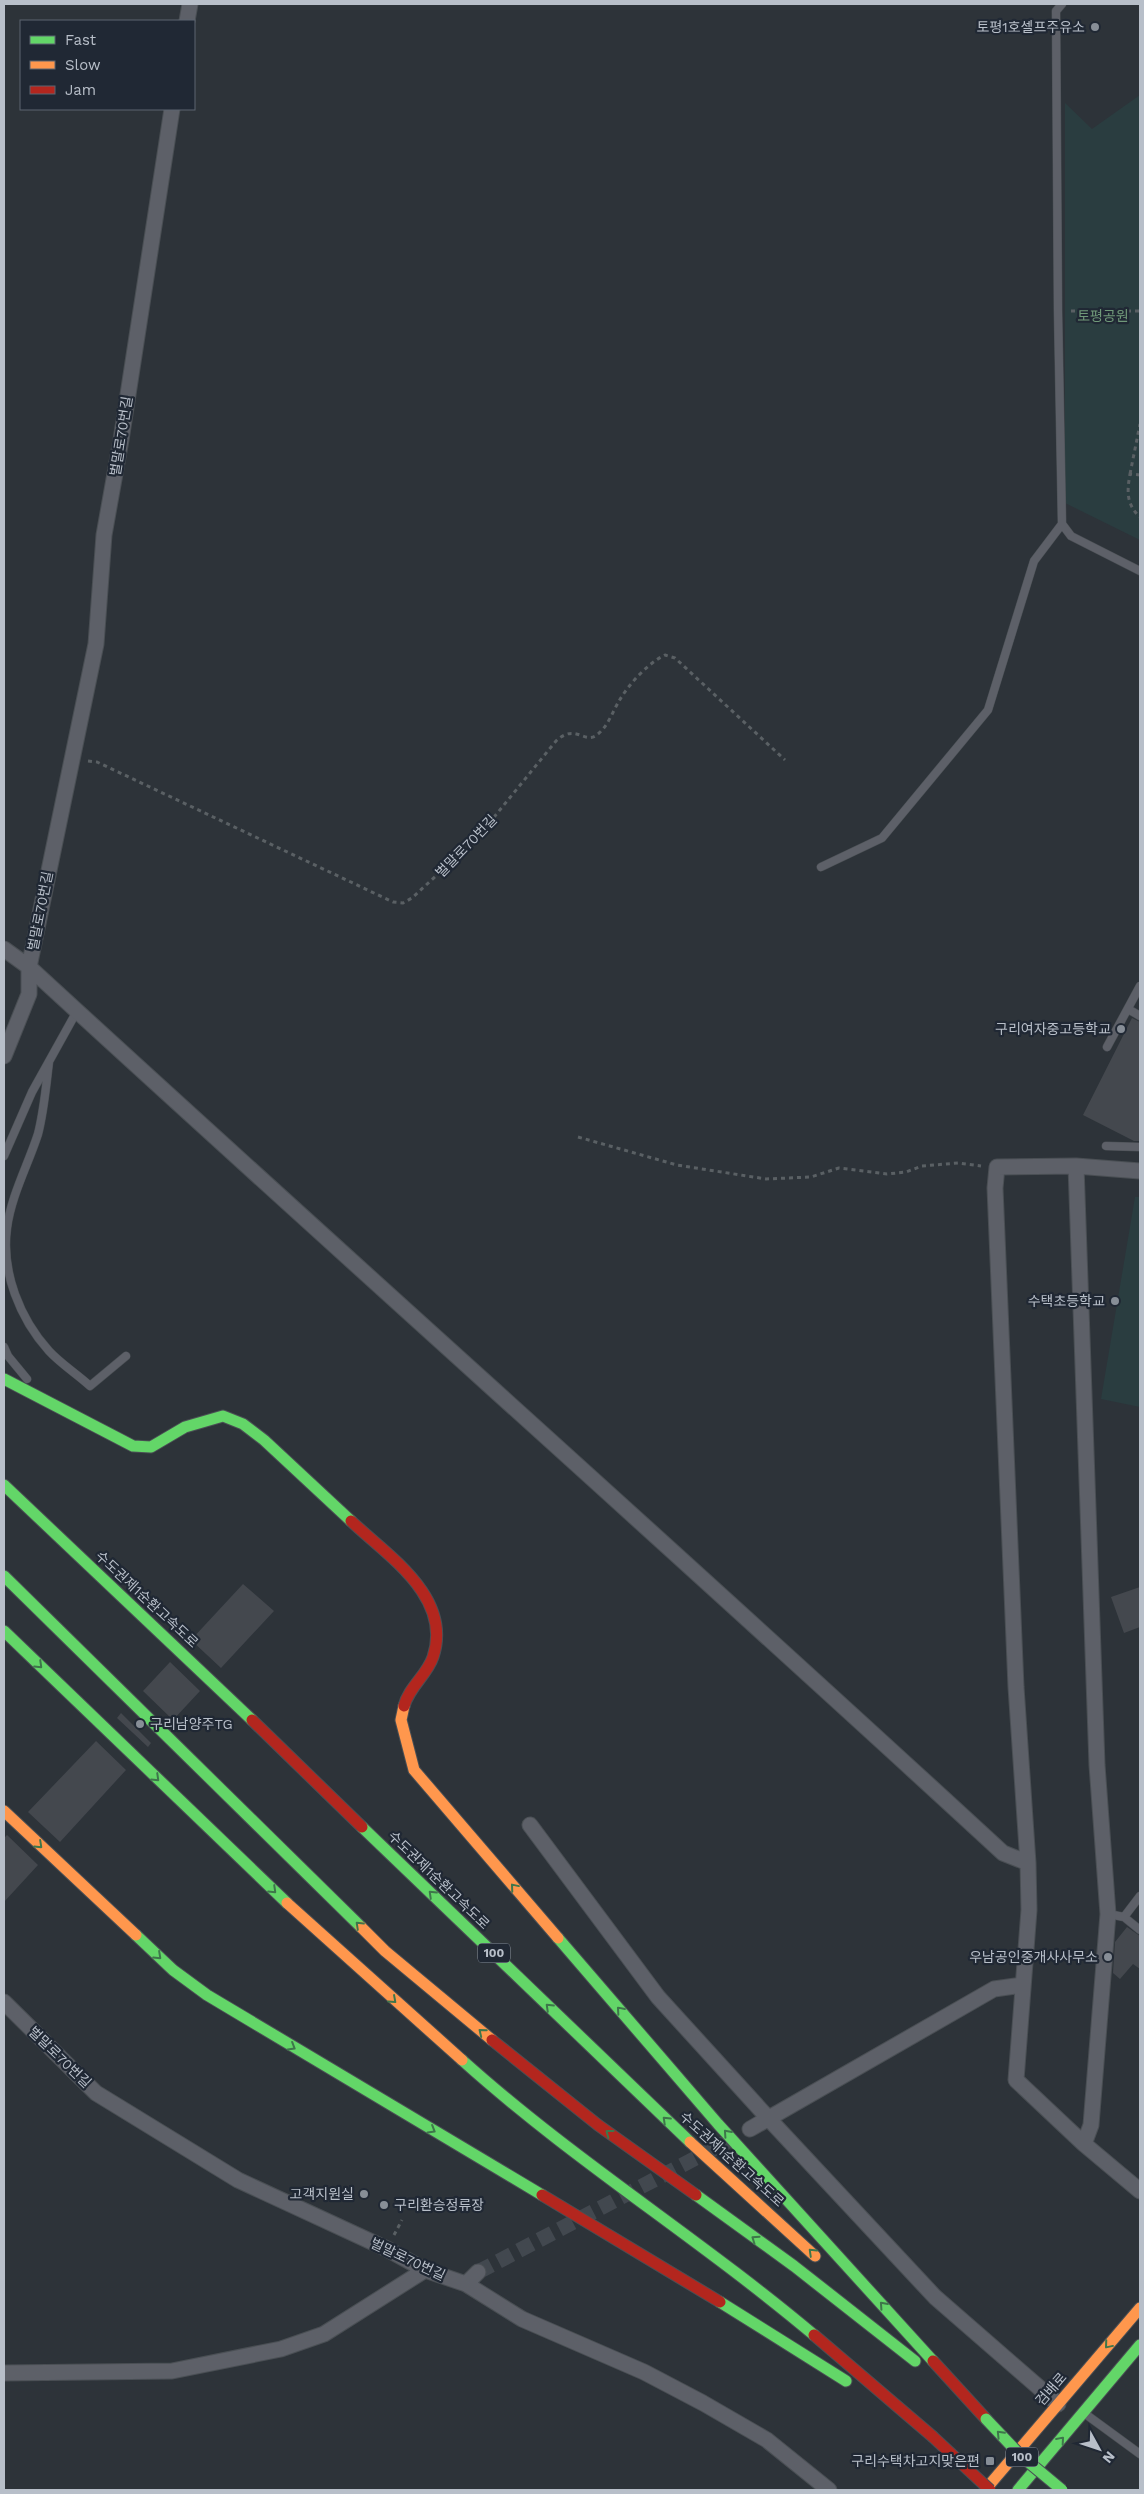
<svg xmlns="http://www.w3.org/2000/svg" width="1144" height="2494" font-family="'Work Sans','Noto Sans KR',sans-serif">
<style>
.green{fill:#2a3d40}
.building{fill:#44484e}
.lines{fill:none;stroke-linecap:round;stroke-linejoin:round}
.street-tunnel{stroke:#42484f;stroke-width:15;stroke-dasharray:15 8;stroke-linecap:butt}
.lane-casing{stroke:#4a4f54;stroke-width:9}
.street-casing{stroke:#4a4f54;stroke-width:17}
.fast-casing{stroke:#4a4f54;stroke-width:13}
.slow-casing{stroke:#4a4f54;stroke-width:13}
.jam-casing{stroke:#4a4f54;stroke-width:13}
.path{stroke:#5a6064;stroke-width:3;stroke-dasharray:4 4;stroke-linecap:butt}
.lane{stroke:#5d6068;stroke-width:8}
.street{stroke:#5d6068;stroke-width:15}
.fast{stroke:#63d668;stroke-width:11}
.slow{stroke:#ff974d;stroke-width:11}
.jam{stroke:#b3261e;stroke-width:11}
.fast-bridge-casing{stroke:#494f55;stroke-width:13;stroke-linecap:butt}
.jam-bridge-casing{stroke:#494f55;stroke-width:13;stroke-linecap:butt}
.fast-bridge{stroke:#63d668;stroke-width:11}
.jam-bridge{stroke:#b3261e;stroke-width:11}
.oneway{stroke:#3e764b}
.poi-dot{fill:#878e97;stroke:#202834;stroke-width:2}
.labels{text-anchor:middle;stroke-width:4.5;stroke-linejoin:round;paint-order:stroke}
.shield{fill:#202834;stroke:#8a929c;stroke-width:1}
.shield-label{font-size:12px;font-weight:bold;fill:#b8bfc9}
.poi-label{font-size:14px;fill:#b8bfc9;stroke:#202834;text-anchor:end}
.park-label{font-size:14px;fill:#709979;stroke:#202834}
.street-label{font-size:14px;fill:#b8bfc9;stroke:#202834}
</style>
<rect width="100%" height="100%" fill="#2d3339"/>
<path class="green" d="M 1140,95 L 1140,540 L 1065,503 L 1065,103 L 1092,129 Z
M 1135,1197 L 1140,1197 L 1140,1407 L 1101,1399 Z"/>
<path class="building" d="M 1132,1018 L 1140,1022 L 1140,1141 L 1134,1141 L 1083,1115 Z
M 243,1584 L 274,1611 L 221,1668 L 191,1640 Z
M 1140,1587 L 1140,1627 L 1124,1633 L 1111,1597 Z
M 170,1662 L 200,1691 L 173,1720 L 143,1691 Z
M 121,1713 L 151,1743 L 148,1747 L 117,1718 Z
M 96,1741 L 126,1770 L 60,1842 L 28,1812 Z
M 7,1835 L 38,1865 L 4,1902 L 4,1838 Z
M 1127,1927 L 1140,1936 L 1140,1969 L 1133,1964 L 1120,1979 L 1113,1973 L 1115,1942 Z"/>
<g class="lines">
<path class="street-tunnel" d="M 478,2272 L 738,2136"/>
<defs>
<path id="lane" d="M 1062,4 L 1056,11 L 1058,311 L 1062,524 L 1071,536 L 1140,571
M 821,867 L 882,838 L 988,710 L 1034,561 L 1062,524
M 1128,1009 L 1140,1016
M 1107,1047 L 1140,986
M 49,1062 C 46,1086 44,1111 38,1134 C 28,1165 11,1196 7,1228 C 1,1272 20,1319 49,1351 C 61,1364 77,1374 90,1386 L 126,1356
M 1106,1146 L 1140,1147
M 4,1156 L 32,1092 L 77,1011
M 4,1347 L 8,1356 L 27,1379
M 1108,1914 L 1124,1917 L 1140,1896
M 1124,1917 L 1140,1930
M 1084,2413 L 1140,2454"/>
<path id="street" d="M 187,21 L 190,4
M 4,949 L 29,967 C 352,1264 680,1555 1003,1853 L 1028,1863 L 1016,1687 L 995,1188 L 997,1167 L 1076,1166
M 4,1056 L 29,994 L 29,967 L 96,644 L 104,535 L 121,440 L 172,109
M 1140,1171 L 1076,1166 L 1097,1765 L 1108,1914 L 1091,2125 L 1084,2144 L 1140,2191
M 530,1825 L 658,1997 L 769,2119 L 935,2297 L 1058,2404
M 1028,1863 L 1029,1910 L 1016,2080 L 1084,2144
M 4,2002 L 96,2093 L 238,2180 L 387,2249 L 425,2270 L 466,2284 L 522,2319 L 644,2372 L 703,2403 L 767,2440 L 829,2490
M 750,2129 L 994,1989 L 1023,1985
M 466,2284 L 478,2272
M 4,2373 L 172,2371 L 281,2349 L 324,2334 L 425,2270"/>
<path id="fast" d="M 4,1379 L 133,1446 L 151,1447 L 185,1427 L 223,1416 L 243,1424 L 264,1440 L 351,1521
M 4,1485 L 252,1720
M 4,1576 L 361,1927
M 4,1631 L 287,1903
M 362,1827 L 690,2142
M 136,1935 L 173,1970 L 207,1995 L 542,2195
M 558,1938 L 718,2124 L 933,2361
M 462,2060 C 573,2160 700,2239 814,2335
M 696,2195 L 794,2266 L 915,2361
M 720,2302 L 846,2381
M 1018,2490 L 1140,2345"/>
<path id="slow" d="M 404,1706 L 401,1720 L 414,1770 L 558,1938
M 4,1811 L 136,1935
M 287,1903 L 462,2060
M 361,1927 L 385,1951 L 492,2040
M 690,2142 L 815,2256
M 985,2490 L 1140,2308"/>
<path id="jam" d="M 351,1521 C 388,1556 453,1597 433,1657 C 427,1675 409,1687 404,1706
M 252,1720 L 362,1827
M 492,2040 L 598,2125 L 696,2195
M 542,2195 L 720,2302
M 814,2335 L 932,2436
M 933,2361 L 986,2419"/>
</defs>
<use href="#lane" class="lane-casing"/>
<use href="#street" class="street-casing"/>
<use href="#fast" class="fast-casing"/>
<use href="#slow" class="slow-casing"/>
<use href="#jam" class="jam-casing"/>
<path class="path" d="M 1071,311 L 1140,311
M 1130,474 L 1140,424
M 1140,475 L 1130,474 C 1127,491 1126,504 1140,517
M 88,761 L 97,762 L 393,902 L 403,903 L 412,898 L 477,838 L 556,741 C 576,722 585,746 598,734 C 608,726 613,711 619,701 C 629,684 648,663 665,655 L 675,658 L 785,760
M 578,1137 L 677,1165 L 766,1179 L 811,1177 L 839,1168 L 887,1174 L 906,1172 L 922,1166 L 958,1163 L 981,1166
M 394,2235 L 402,2220"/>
<use href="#lane" class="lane"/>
<use href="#street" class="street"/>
<use href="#fast" class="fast"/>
<use href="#slow" class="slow"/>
<use href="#jam" class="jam"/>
<defs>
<path id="fast-bridge" d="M 986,2419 L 1020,2455 L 1062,2490"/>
<path id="jam-bridge" d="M 932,2436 L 990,2490"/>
</defs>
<use href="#fast-bridge" class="fast-bridge-casing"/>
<use href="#jam-bridge" class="jam-bridge-casing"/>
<use href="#fast-bridge" class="fast-bridge"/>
<use href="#jam-bridge" class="jam-bridge"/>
</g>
<defs><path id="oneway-chevron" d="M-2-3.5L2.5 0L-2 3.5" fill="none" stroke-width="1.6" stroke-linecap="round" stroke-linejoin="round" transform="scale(1.25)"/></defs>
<g class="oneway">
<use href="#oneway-chevron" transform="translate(39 1665) rotate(44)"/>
<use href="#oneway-chevron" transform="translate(156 1778) rotate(44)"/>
<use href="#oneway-chevron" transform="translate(39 1845) rotate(43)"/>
<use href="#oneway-chevron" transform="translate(514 1887) rotate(-130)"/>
<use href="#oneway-chevron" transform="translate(273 1890) rotate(44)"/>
<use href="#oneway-chevron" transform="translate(432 1894) rotate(-136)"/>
<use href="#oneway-chevron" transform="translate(359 1925) rotate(-136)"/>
<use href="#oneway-chevron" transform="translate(158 1956) rotate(43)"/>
<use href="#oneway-chevron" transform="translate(393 2000) rotate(42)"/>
<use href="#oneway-chevron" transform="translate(549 2007) rotate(-136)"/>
<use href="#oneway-chevron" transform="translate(620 2010) rotate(-131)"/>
<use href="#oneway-chevron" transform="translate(482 2032) rotate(-141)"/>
<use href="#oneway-chevron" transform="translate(292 2047) rotate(31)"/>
<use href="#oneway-chevron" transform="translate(666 2120) rotate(-136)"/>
<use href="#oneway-chevron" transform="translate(432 2130) rotate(31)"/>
<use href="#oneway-chevron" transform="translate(609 2133) rotate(-143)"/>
<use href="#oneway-chevron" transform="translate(727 2133) rotate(-132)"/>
<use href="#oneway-chevron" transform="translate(755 2239) rotate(-145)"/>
<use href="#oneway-chevron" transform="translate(812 2252) rotate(-136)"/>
<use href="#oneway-chevron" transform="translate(883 2305) rotate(-132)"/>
<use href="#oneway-chevron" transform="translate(1108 2345) rotate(130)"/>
<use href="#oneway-chevron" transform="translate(1000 2434) rotate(-134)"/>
<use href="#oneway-chevron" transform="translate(1061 2440) rotate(-49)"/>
</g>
<g class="poi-dot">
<circle cx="1095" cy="27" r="5"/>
<circle cx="1121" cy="1029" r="5"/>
<circle cx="1115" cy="1301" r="5"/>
<circle cx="140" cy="1724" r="5"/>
<circle cx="1108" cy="1957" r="5"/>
<circle cx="364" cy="2194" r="5"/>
<circle cx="384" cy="2205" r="5"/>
<rect x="985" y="2456" width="10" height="10" rx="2.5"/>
</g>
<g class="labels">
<g class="shield">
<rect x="478" y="1943.5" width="32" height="19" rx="4"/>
<rect x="1006" y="2447.5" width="32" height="19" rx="4"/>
</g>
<g class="shield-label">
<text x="494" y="1957">100</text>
<text x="1022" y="2461">100</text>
</g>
<g class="poi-label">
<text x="1085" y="32">토평1호셀프주유소</text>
<text x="1111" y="1034">구리여자중고등학교</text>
<text x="1105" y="1306">수택초등학교</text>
<text x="150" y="1729" text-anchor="start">구리남양주TG</text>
<text x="1098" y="1962">우남공인중개사사무소</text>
<text x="354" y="2199">고객지원실</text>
<text x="394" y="2210" text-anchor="start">구리환승정류장</text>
<text x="980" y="2466">구리수택차고지맞은편</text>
</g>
<g class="park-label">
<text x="1103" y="321">토평공원</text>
</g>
<g class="street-label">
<text transform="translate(121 436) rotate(-81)" y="5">벌말로70번길</text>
<text transform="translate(466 846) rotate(-46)" y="5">벌말로70번길</text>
<text transform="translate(40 911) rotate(-79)" y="5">벌말로70번길</text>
<text transform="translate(147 1599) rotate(43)" y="5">수도권제1순환고속도로</text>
<text transform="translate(439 1880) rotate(44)" y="5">수도권제1순환고속도로</text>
<text transform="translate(60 2057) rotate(44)" y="5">벌말로70번길</text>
<text transform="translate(732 2159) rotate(42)" y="5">수도권제1순환고속도로</text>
<text transform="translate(408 2259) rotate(25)" y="5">벌말로70번길</text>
<text transform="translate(1051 2389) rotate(-49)" y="5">검배로</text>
</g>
</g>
<rect width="1144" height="2494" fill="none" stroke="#b8bfc9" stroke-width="10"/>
<rect x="20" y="20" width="175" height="90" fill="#202834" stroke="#5d6470"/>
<rect x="30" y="36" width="25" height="8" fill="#63d668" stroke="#5d6470"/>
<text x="65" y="45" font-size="15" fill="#b8bfc9">Fast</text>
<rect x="30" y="61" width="25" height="8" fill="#ff974d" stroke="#5d6470"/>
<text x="65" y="70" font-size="15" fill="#b8bfc9">Slow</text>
<rect x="30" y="86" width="25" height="8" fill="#b3261e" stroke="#5d6470"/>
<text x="65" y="95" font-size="15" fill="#b8bfc9">Jam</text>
<g transform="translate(1099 2449) rotate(130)" stroke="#202834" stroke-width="4" paint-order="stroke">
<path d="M0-4L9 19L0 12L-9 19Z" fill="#b8bfc9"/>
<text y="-8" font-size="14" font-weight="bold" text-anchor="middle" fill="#b8bfc9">N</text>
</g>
</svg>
